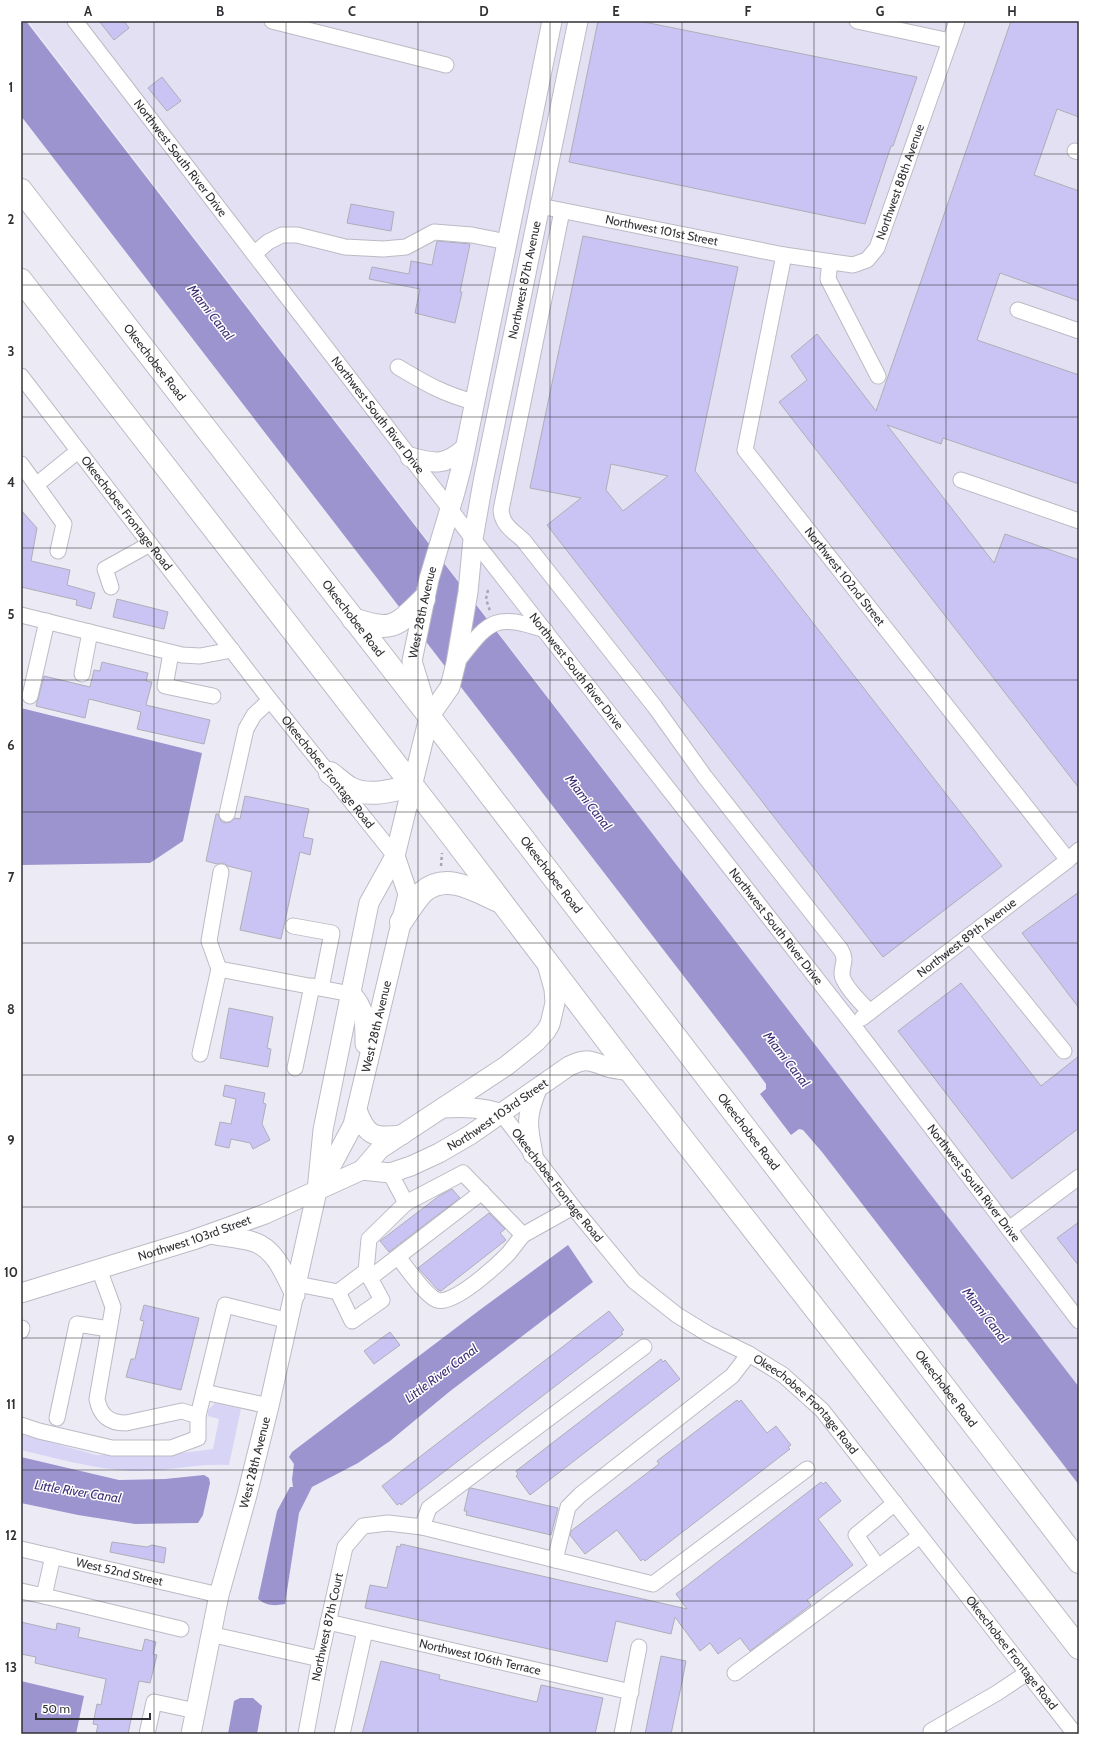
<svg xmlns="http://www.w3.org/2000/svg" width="1100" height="1755" font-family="Cabin,sans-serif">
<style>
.built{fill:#e2e0f2}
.green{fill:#d7d4f6}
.water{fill:#9c94cf}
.building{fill:#cac4f5;stroke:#aeaeb7;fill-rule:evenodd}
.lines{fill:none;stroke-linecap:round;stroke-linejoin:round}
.minor-casing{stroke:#bcbbc5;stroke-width:17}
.major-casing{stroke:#bcbbc5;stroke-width:21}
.highway-casing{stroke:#bcbbc5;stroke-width:24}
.path{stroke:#a7a7af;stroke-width:2.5;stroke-dasharray:3 3;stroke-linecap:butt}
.minor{stroke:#fff;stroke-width:15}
.major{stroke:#fff;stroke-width:19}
.highway{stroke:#fff;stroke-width:22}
.grid{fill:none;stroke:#313135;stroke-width:1;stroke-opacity:0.55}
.labels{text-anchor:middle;stroke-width:3;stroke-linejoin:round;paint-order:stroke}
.street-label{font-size:12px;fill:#313135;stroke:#fff}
.water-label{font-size:13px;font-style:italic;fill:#402f76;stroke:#fff}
.neatline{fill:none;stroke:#313135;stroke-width:1.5}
.grid-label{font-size:13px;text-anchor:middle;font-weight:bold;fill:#313135}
</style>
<rect width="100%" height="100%" fill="#ecebf5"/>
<path class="built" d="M 28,21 L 1079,21 L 1079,1387 Z"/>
<path class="green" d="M 215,1403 L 241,1409 L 229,1465 C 201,1463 173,1470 144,1471 C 104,1472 60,1459 21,1450 L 21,1434 L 96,1455 L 182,1453 L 213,1449 L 219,1419 L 208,1416 L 208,1410 Z"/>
<path class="water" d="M 21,21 L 26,21 L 1079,1387 L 1079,1485 L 822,1152 L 803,1130 L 799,1129 L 791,1135 L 760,1094 L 766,1089 L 766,1084 L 746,1057 L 21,116 Z
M 21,708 L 202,753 L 183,841 L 150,863 L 21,865 Z
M 568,1245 L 593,1282 L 449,1392 L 390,1441 L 358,1463 L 312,1487 L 299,1513 L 285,1604 C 274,1606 267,1606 258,1599 L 277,1511 L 290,1487 L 293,1487 L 292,1479 L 294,1464 L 289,1457 L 292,1452 L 481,1309 Z
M 21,1457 L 119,1480 L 165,1479 L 204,1475 L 209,1478 L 210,1483 L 203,1515 L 198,1523 L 135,1524 L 78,1515 L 21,1503 Z
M 21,1681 L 84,1696 L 76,1734 L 21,1734 Z
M 240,1698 L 253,1698 L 262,1706 L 257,1734 L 228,1734 L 234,1701 Z"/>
<path class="building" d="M 99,21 L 124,21 L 129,28 L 114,40 Z
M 598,21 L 639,21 L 917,77 L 893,146 L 891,146 L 865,224 L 569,162 Z
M 1011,21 L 1079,21 L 1079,117 L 1057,109 L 1034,175 L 1079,191 L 1079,301 L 1000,273 L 977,340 L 1079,375 L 1079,484 L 943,438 L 941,444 L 887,425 L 994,563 L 1005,534 L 1079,560 L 1079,788 L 779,402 L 807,380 L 791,356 L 817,334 L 876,411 Z
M 162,77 L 181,101 L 167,111 L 148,88 Z
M 351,204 L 394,212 L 391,231 L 347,223 Z
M 583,236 L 738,267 L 695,471 L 1002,866 L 883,957 L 547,525 L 581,498 L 530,488 ZM 611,464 L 668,476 L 623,511 L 606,490 Z
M 437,241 L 470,244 L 460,292 L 462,292 L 455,323 L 415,313 L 420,289 L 369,279 L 372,267 L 409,274 L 411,261 L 432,265 Z
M 21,510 L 37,528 L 31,561 L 70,570 L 67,585 L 95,593 L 91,609 L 76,605 L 77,600 L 21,587 Z
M 117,599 L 168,612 L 164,629 L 113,617 Z
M 102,662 L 148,673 L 146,681 L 152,682 L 146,705 L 210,720 L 204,744 L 137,729 L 141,712 L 89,699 L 85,718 L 36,706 L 44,676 L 90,687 L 94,670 L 100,671 Z
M 245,796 L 309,809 L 303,837 L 313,839 L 310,855 L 300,852 L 281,939 L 240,930 L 252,872 L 228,866 L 223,863 L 217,864 L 206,861 L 216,814 L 218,814 L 221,821 L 225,823 L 230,822 L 235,818 L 240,819 Z
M 1079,892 L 1079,1008 L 1022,933 Z
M 961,983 L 1041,1086 L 1079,1056 L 1079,1128 L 1012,1179 L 898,1031 Z
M 229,1008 L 273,1017 L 267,1048 L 271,1049 L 268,1067 L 220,1058 Z
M 225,1085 L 265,1093 L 263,1103 L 266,1104 L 262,1124 L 270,1140 L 253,1149 L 250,1143 L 231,1139 L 229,1148 L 215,1145 L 220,1122 L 231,1124 L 236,1099 L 223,1096 Z
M 452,1189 L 460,1198 L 389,1252 L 380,1241 L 439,1196 Z
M 489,1213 L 505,1229 L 500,1233 L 506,1240 L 441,1291 L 438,1290 L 418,1268 Z
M 1079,1222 L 1079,1266 L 1057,1238 Z
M 144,1305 L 199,1318 L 181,1390 L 126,1377 L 131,1359 L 135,1359 L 144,1321 L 140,1320 Z
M 609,1311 L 624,1330 L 621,1332 L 623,1334 L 401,1505 L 400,1503 L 397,1505 L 382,1486 Z
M 390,1332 L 400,1345 L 374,1364 L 364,1351 Z
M 661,1359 L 663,1362 L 665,1360 L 680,1379 L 530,1495 L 516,1476 L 518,1474 L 516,1471 Z
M 737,1400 L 739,1402 L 741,1400 L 767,1433 L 776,1426 L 791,1445 L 788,1447 L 790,1449 L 645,1561 L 643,1559 L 641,1561 L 617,1530 L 585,1554 L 570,1535 L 571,1531 L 659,1464 L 657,1461 L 670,1451 Z
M 821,1482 L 823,1484 L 826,1482 L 841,1501 L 818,1519 L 853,1565 L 807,1600 L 811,1605 L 750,1651 L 740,1638 L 718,1654 L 710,1643 L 700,1651 L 675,1617 L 671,1634 L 616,1621 L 607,1662 L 365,1608 L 370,1585 L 387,1588 L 397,1546 L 400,1547 L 401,1544 L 687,1609 L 676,1594 Z
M 471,1488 L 558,1508 L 551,1535 L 466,1515 L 467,1511 L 464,1511 L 469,1489 Z
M 112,1542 L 147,1547 L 152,1545 L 166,1548 L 164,1563 L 110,1552 Z
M 21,1622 L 56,1630 L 57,1623 L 80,1628 L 78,1637 L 142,1651 L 145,1639 L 156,1642 L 153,1654 L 157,1655 L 150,1683 L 139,1681 L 128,1734 L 96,1734 L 98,1725 L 93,1724 L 97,1704 L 101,1705 L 106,1679 L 35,1663 L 36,1657 L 21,1654 Z
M 661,1656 L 686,1661 L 682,1682 L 671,1734 L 645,1734 Z
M 381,1661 L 440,1675 L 439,1679 L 537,1702 L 541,1685 L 603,1698 L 595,1734 L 362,1734 Z"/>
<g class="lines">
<defs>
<g id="minor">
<path id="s1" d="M 75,21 L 473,539 L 853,1025 L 1079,1321"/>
<path d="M 272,21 L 446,65"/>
<path d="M 857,21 L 950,41"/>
<path d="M 1075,151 L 1079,152"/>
<path id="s2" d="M 540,206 L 784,255 L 853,265 L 867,260 L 877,248 L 957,21"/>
<path d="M 562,211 L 501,510 C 502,525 513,531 523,540 L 655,707 L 705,777 L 841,950 C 847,960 842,964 842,974 C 842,984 863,1005 870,1012"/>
<path d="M 254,254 L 268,242 L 282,235 L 297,235 L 345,247 L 383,249 L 406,247 L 434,232 L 472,235 L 507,242"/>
<path id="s3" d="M 784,255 L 745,450 L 1068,860"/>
<path d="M 830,262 L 828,279 L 878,376"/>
<path d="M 1018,310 L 1079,331"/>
<path d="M 398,367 C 425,383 443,394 474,402"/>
<path id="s4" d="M 21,376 L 270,700 L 395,856"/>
<path d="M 21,464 L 64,524 L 58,551"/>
<path d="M 961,480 L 1079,521"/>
<path d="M 36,485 L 78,451"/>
<path d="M 111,587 L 105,569 L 150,544"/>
<path d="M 21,615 L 182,655 L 200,656 L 232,650"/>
<path d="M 171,653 L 165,686 L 213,696"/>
<path d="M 456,663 C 489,622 492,612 545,630"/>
<path d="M 82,674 L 90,632"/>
<path d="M 30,696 L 47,621"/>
<path d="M 227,814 L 246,729 L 254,715 L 270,700"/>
<path d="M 293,926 L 332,933 L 321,988"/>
<path d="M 970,935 L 1064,1051"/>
<path d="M 219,969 L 209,941 L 221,872"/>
<path id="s5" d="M 862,1018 L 1068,860 L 1079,850"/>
<path d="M 200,1054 L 219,969 L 351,994"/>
<path d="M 295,1068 L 312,986"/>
<path id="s6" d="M 502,1114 L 573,1207 L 634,1281 L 677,1315 L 708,1334 L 749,1354 L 783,1375 L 822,1410 L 1075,1734"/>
<path d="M 390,1173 L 406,1203 L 463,1173 L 523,1235 L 573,1207"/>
<path d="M 1009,1229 L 1079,1177"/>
<path d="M 398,1257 C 406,1267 426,1296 437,1300 C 453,1306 496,1266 508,1254 C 513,1248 518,1241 523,1235"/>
<path d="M 370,1278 L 482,1192"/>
<path d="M 297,1284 L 338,1292 L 366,1271 L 369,1239 L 406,1203"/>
<path d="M 338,1292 L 352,1321 L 382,1300 L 366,1271"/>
<path d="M 21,1331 L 22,1328"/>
<path d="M 204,1392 L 269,1406"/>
<path d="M 198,1416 L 225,1305 L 289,1321"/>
<path d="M 57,1418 L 77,1324 L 109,1329"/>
<path d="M 21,1425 L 39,1431 L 112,1448 L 171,1448 L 198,1438 L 198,1416 L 182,1411 L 126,1423 C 110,1423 100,1416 97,1399 L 113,1307 L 99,1269"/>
<path d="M 422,1527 L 429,1508 L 644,1347"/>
<path id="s7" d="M 21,1549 L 219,1595"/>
<path d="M 555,1560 L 568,1507 L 580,1495 L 732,1376 L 749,1354"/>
<path d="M 878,1567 L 856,1535 L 895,1503"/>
<path d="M 21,1591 L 44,1596 L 53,1556"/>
<path d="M 44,1596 L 181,1629"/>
<path id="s8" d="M 328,1622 L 631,1692"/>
<path d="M 210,1634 L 320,1659"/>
<path d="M 735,1673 L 920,1536"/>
<path d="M 931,1731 L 997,1693 L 1027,1673"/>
<path d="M 147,1734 L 154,1702 L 196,1711"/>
<path id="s9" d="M 306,1734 L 320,1659 L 345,1547 L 363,1526 L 388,1523 L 422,1527 L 653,1584 L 807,1469"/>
<path d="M 342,1734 L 365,1631"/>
<path d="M 622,1734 L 639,1647"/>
</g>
<g id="major">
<path d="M 410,457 C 435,464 445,466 465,448"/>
<path id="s10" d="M 427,710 L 412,661 L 429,579 L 455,492 L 462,465 L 552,21"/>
<path d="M 351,994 C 366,1008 365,1025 365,1044"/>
<path d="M 443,1108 C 464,1107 482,1107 502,1114"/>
<path d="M 357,1110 C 367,1137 374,1138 402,1135"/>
<path d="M 533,1154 C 527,1125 526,1116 537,1089"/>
<path id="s11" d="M 362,1170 L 390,1173 L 411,1166 L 439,1153 L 470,1135 L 569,1066 C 586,1058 589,1060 605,1066 C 612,1069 622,1069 630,1071"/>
<path id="s12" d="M 322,1183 L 353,1125 L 408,894 L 395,856"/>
<path d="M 211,1234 C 225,1237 241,1238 254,1242 C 276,1249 286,1277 295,1295"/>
<path id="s13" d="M 21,1293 L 193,1240 L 265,1214 L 362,1170 L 380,1149 L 506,1066 L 536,1042 L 546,1031 L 550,1024 L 555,1003 L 554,989 L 547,964"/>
<path id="s14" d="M 191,1734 L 219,1595 L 247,1495 L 269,1406 L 317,1191 L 323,1130 L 369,903 L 395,856 L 429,717 L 450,687 L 456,663 L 468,592 L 473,539 L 483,482 L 578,21"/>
</g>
<g id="highway">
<path id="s15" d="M 21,190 L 463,760 L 1079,1562"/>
<path d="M 21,280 L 447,830 L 630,1071 L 1079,1648"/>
<path d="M 353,619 C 393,633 396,626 424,599"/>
<path d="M 330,773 C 337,778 343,784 350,788 C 369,798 393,790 412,786"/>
<path d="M 401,922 C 408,912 415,900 423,892 C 447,871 477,892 501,902"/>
</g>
</defs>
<use href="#minor" class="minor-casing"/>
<use href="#major" class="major-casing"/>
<use href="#highway" class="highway-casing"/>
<path class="path" d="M 488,590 L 486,599 L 490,611
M 441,866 L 442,853"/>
<use href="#minor" class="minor"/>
<use href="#major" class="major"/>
<use href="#highway" class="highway"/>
</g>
<path class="grid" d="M 154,21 L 154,1734M 286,21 L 286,1734M 418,21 L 418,1734M 550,21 L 550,1734M 682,21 L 682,1734M 814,21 L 814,1734M 946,21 L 946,1734M 21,154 L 1079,154M 21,285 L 1079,285M 21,417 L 1079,417M 21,548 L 1079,548M 21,680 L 1079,680M 21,812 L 1079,812M 21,943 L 1079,943M 21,1075 L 1079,1075M 21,1207 L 1079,1207M 21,1338 L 1079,1338M 21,1470 L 1079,1470M 21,1601 L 1079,1601"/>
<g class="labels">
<g class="street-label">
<text dy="4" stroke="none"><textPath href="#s1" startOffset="173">Northwest South River Drive</textPath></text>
<text dy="4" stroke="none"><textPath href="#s2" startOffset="419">Northwest 88th Avenue</textPath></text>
<text dy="4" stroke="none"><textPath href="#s2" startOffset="124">Northwest 101st Street</textPath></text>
<text dy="4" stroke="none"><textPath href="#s14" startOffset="1498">Northwest 87th Avenue</textPath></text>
<text dy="4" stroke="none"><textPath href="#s15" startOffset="218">Okeechobee Road</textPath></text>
<text dy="4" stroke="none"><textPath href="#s1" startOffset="497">Northwest South River Drive</textPath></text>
<text dy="4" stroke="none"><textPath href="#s4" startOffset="173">Okeechobee Frontage Road</textPath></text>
<text dy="4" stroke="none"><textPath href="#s3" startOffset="360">Northwest 102nd Street</textPath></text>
<text dy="4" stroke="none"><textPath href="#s10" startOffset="101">West 28th Avenue</textPath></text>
<text dy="4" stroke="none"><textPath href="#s15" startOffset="542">Okeechobee Road</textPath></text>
<text dy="4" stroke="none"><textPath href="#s1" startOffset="821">Northwest South River Drive</textPath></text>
<text dy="4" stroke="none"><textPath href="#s4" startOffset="501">Okeechobee Frontage Road</textPath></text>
<text dy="4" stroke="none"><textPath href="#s15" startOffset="866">Okeechobee Road</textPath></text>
<text dy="4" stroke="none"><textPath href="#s1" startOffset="1145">Northwest South River Drive</textPath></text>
<text dy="4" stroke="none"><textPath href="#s5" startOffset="132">Northwest 89th Avenue</textPath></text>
<text dy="4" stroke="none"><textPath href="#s12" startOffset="167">West 28th Avenue</textPath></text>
<text dy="4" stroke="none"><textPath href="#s11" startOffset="151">Northwest 103rd Street</textPath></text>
<text dy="4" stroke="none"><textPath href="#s15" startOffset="1190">Okeechobee Road</textPath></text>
<text dy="4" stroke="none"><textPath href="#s1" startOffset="1469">Northwest South River Drive</textPath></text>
<text dy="4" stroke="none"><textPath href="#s6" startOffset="90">Okeechobee Frontage Road</textPath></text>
<text dy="4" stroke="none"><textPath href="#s13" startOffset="182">Northwest 103rd Street</textPath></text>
<text dy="4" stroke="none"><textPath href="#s15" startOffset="1514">Okeechobee Road</textPath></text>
<text dy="4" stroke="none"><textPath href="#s6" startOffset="426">Okeechobee Frontage Road</textPath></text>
<text dy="4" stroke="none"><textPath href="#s14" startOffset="279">West 28th Avenue</textPath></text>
<text dy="4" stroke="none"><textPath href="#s7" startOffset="101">West 52nd Street</textPath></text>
<text dy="4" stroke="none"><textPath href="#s9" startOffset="109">Northwest 87th Court</textPath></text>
<text dy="4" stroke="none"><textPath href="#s6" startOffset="750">Okeechobee Frontage Road</textPath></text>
<text dy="4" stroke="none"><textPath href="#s8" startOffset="156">Northwest 106th Terrace</textPath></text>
</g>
<g class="water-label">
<text transform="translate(211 312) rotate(52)" y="5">Miami Canal</text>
<text transform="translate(589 802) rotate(52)" y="5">Miami Canal</text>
<text transform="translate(787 1059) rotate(52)" y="5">Miami Canal</text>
<text transform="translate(986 1315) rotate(52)" y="5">Miami Canal</text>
<text transform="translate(441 1373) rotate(-37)" y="5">Little River Canal</text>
<text transform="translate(78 1491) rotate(9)" y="5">Little River Canal</text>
</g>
</g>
<rect width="1100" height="1755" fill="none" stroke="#ffffff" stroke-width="44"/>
<path d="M36 1713v6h114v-6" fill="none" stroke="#313135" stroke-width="2"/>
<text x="42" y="1713" font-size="12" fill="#313135" stroke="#ffffff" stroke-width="3" paint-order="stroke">50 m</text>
<rect x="22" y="22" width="1056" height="1711" class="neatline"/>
<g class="grid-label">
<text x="88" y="16">A</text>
<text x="220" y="16">B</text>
<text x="352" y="16">C</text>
<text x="484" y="16">D</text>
<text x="616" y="16">E</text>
<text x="748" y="16">F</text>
<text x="880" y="16">G</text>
<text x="1012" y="16">H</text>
<text x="11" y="92">1</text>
<text x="11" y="224">2</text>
<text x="11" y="356">3</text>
<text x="11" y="487">4</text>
<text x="11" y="619">5</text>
<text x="11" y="750">6</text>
<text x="11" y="882">7</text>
<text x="11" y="1014">8</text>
<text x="11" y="1145">9</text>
<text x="11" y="1277">10</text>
<text x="11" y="1409">11</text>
<text x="11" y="1540">12</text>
<text x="11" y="1672">13</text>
</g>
</svg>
